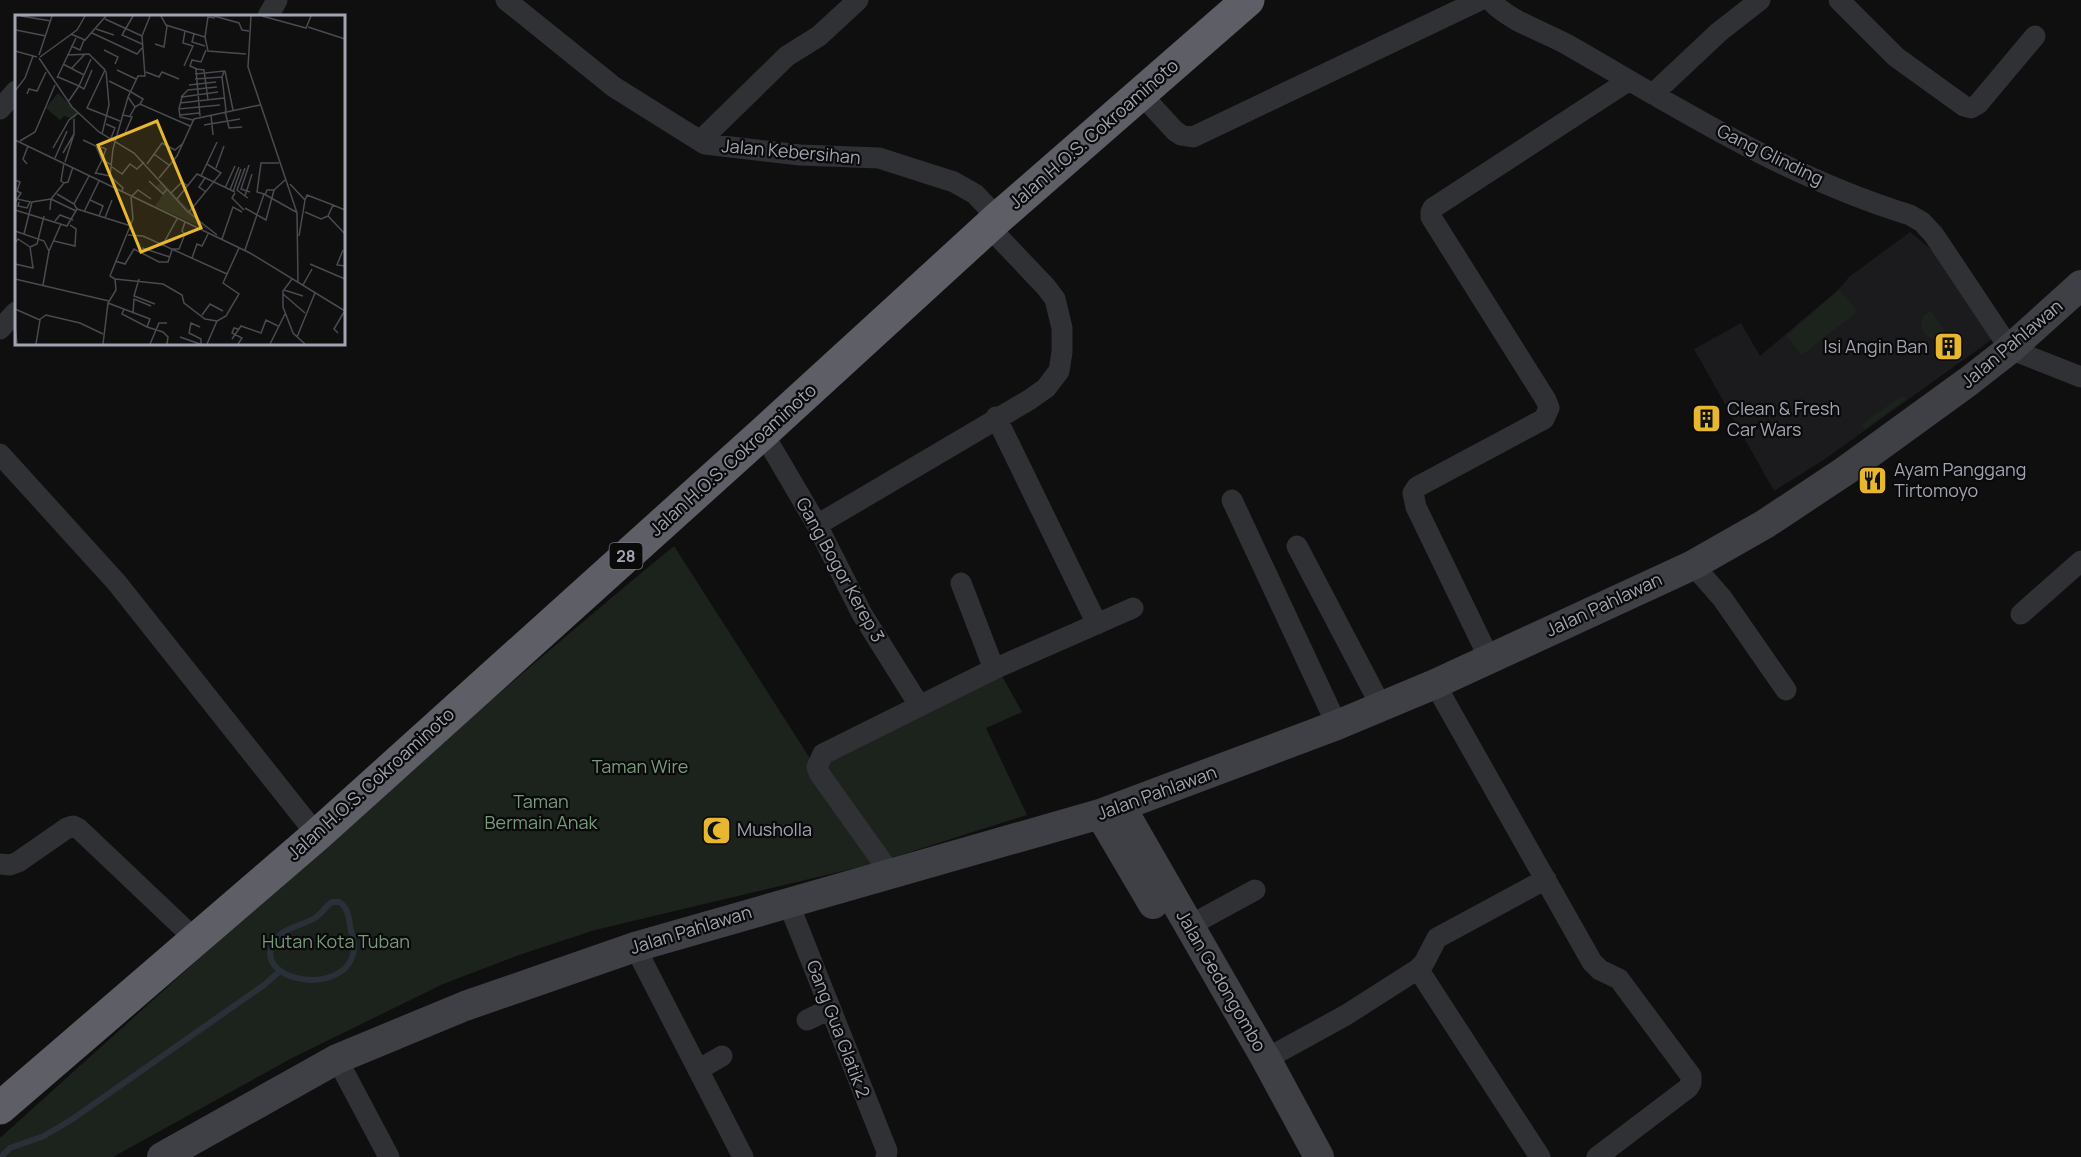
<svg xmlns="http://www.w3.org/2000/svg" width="2081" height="1157" font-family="Manrope,sans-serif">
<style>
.built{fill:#1b1b1d}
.green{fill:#1c231d}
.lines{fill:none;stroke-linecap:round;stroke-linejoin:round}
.stream{stroke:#293038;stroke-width:6}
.street{stroke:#303135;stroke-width:21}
.secondary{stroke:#3e4045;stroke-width:30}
.highway{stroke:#5d5e66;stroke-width:33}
.labels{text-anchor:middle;stroke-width:4.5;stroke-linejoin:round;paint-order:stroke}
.shield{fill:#0a0a0b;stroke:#74767f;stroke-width:1.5}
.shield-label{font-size:16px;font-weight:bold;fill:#a1a4b1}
.street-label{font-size:18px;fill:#a1a4b1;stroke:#0a0a0b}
.poi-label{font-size:18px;fill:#a1a4b1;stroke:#0a0a0b;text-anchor:start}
.park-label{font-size:18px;fill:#789b7d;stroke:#0a0a0b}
.inset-road{fill:none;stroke:#494b50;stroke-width:1.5}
.view{fill:#e7b730;fill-opacity:0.15;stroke:#e7b730;stroke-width:3}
.inset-edge{fill:none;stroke:#a1a4b1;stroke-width:3}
</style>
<rect width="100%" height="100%" fill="#0f0f10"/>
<path class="built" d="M 1910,232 L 1932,250 L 1994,338 L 1825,459 L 1774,491 L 1694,349 L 1741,323 L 1760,356 L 1839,289 L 1849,277 Z"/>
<path class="green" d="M 1839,290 L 1858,311 L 1802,355 L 1786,336 Z
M 1930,311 L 1950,338 L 1942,344 L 1928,337 L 1921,328 L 1923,316 Z
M 1903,395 L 1906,399 L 1865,429 L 1862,424 Z
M 674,546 L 877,863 L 595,930 L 519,955 L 443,984 L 292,1058 L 113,1157 L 0,1157 L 0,1138 C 222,938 443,736 674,546 Z
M 998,669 L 1022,712 L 986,728 L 1027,815 L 888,859 L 829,778 L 824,760 Z"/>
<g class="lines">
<path class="stream" d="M 332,902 L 339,902 C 349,908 349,920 351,931 C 353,937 355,943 354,949 C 348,1000 248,981 275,941 C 283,927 302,926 315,918 C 321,914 325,907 332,902 Z
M 1,1157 L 10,1148 L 44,1136 L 71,1120 L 264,985 L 280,971"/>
<path class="street" d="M 506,0 L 614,87 L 705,144 L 800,155 L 879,158 L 954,182 L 975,194 L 998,218
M 1490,0 C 1510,22 1543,31 1568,45 C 1678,108 1788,178 1910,215 L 1922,222 L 1934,235 L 2010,349 L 2081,377
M 1839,0 L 1896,57 L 1964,106 L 1971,108 L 1978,104 L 2035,36
M 268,16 L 277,0
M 1141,94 L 1175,131 L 1181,135 L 1193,137 L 1480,0
M 1653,94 L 1719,32 L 1760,0
M 0,109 L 16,91
M 700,141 L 787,56 L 819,36 L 858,0
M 0,329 L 16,312
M 996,417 L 1097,624
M 763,433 L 817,525 L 862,614 L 919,705
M 0,454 L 117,583 L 317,835
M 1232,500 L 1337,725
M 817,525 L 1029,400 L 1046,388 L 1059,371 L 1062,352 L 1062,328 L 1055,299 L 1046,287 L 989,227
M 1297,546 L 1381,706
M 1693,565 L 1722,598 L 1786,690
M 961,583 L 994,669
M 2021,614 L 2081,561
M 1489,658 L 1416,507 L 1413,493 L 1417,487 L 1544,419 L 1549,408 L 1546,400 L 1431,217 L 1431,212 L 1433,208 L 1628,81
M 1435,684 L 1592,962 L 1600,970 L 1619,979 L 1691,1076 L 1691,1083 L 1688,1088 L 1597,1157
M 0,864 L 10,865 L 18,862 L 67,828 L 73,826 L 79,829 L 195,939
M 891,874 L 819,773 L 817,767 L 823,754 L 994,669 L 1133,608
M 788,902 L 887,1151 L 886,1157
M 1189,926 L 1255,890
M 635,947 L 743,1157
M 1418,969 L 1540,1157
M 807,1020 L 830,1009
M 337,1059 L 389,1157
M 1266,1059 L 1346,1015 L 1418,969 L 1424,963 L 1437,938 L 1546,879
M 698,1070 L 722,1056"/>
<path class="secondary" d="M 1121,807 L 1266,1059 L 1319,1157
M 1100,814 L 1153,904
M 162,1157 L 337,1059 L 465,1006 L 635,947 L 1100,814 L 1337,725 L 1435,684 L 1693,565 L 1765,524 L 1845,471 L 1969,381 L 2010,349 L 2081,285"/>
<path class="highway" d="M 0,1108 L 317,835 L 763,433 L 998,218 L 1248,0"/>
</g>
<defs>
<symbol id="building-square" viewBox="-11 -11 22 22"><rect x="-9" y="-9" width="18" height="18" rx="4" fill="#e7b730" stroke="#0a0a0b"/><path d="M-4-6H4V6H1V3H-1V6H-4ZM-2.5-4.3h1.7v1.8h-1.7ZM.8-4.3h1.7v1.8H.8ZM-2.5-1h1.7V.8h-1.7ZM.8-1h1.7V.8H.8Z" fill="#111"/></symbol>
<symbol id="restaurant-square" viewBox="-11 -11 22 22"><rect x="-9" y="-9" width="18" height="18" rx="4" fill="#e7b730" stroke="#0a0a0b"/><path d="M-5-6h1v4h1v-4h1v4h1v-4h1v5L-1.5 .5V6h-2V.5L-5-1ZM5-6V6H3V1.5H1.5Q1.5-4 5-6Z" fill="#111"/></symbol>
<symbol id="mosque-square" viewBox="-11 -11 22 22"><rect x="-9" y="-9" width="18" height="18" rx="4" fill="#e7b730" stroke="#0a0a0b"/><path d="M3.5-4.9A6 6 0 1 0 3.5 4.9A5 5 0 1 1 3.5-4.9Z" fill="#111"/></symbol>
</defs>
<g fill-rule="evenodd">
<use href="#building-square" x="1932" y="330" width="33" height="33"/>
<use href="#building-square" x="1690" y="402" width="33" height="33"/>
<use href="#restaurant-square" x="1856" y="464" width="33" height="33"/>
<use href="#mosque-square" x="700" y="814" width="33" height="33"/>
</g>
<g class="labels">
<rect class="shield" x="609.5" y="543" width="33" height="26" rx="4.5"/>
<g class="shield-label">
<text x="626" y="562">28</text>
</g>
<g class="street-label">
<text transform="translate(1094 134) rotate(-41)" y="6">Jalan H.O.S. Cokroaminoto</text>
<text transform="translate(791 152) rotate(5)" y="6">Jalan Kebersihan</text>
<text transform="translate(1770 155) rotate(26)" y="6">Gang Glinding</text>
<text transform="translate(2012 344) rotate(-40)" y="6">Jalan Pahlawan</text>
<text transform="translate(733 460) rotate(-42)" y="6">Jalan H.O.S. Cokroaminoto</text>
<text transform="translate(840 570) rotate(61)" y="6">Gang Bogor Kerep 3</text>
<text transform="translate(1604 605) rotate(-25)" y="6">Jalan Pahlawan</text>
<text transform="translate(371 784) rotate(-42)" y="6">Jalan H.O.S. Cokroaminoto</text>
<text transform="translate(1157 793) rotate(-20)" y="6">Jalan Pahlawan</text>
<text transform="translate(691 930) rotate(-17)" y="6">Jalan Pahlawan</text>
<text transform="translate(1221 981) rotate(60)" y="6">Jalan Gedongombo</text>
<text transform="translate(838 1029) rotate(69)" y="6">Gang Gua Glatik 2</text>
</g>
<g class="poi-label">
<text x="1928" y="353" text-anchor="end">Isi Angin Ban</text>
<text x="1727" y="415">Clean &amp; Fresh<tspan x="1727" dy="21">Car Wars</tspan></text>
<text x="1894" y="476">Ayam Panggang<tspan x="1894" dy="21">Tirtomoyo</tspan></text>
<text x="737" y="836">Musholla</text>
</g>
<g class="park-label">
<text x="640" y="773">Taman Wire</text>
<text x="541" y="808">Taman<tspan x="541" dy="21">Bermain Anak</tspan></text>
<text x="336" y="948">Hutan Kota Tuban</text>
</g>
</g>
<g transform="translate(15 15)">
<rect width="330" height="330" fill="#0f0f10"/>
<path d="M 43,78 L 63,98 L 59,104 L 49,101 L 45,105 L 31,93 ZM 147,167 L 195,216 L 140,191 L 148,179 L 140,172 Z" fill="#1c231d"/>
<path class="inset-road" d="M 6,1 L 36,6M 118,1 L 107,20 L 127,29M 146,1 L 151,10 L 190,22 L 193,36 L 231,39M 199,1 L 224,8 L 227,15 L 234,16M 236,1 L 233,52 L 282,198 L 283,267M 247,1 L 291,13 L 296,1M 90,4 L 127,21M 293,12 L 330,24M 81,14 L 99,20M 1,15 L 31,21M 77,18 L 122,39 L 127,33M 56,19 L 70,25 L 91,1M 179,19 L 177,27 L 190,31M 190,22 L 193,2 L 200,3M 140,29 L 149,32 L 152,11M 56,31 L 65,35 L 69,25M 89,35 L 103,42 L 100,49M 0,36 L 22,42M 24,40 L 37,1M 52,40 L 74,39 L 90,55 L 72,93 L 105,106M 25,42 L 62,15 L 70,1M 24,43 L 57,92 L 84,117 L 119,138 L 172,196 L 202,220M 48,49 L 69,60M 169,51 L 178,31 L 168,28 L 170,16M 57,53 L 70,39M 182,54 L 175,51 L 177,45 L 186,47 L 191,35M 102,55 L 121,64M 210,56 L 218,95M 131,57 L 144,62 L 147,57 L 164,64M 180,59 L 209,56 L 207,62 L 211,96M 43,62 L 64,71 L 76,44M 42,63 L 61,23M 180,64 L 207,62M 94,66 L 116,77M 174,70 L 201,67M 64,71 L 69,74 L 77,55M 0,76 L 10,63 L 18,41M 116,77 L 128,84 L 125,89M 203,77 L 167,82 L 164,94 L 205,90M 12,79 L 14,74 L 22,76 L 31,57M 113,82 L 120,92 L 115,101M 166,82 L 173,75 L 202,72M 53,87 L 64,71M 165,88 L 209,83M 120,92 L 125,89 L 175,111M 164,94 L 165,102 L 178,105M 210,96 L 214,113 L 227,112M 108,100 L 117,102 L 110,118M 165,100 L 184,98M 196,100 L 198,120M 185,101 L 181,54 L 189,55 L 193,85M 91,109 L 100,113 L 96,123M 189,110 L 225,104M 87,119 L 94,90 L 91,56M 0,125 L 235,238 L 330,296M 68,125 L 81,131 L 87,145 L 80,159M 5,126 L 20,117 L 40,70M 86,132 L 91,134 L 87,145 L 97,150M 38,133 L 54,105 L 63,98M 48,138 L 59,119 L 59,104M 139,139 L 154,150M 40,143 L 52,116M 50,147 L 59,119M 49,148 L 46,166 L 49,168 L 53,167 L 58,152M 12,149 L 8,144 L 13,131M 132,149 L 147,128 L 160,135 L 167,129M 234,150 L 226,174 L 235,177M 97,152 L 107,159 L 115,149 L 122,154 L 129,147M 201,153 L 209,131M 81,158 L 95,161 L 98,134 L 113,82 L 123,61 L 130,61 L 127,21 L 135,1M 95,161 L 108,173 L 107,176M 186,161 L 202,127M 144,163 L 162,141 L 179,104 L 245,90M 190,163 L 184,172 L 191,177M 0,165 L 5,167 L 2,176 L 6,178 L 2,184M 134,166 L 148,179 L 152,174M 275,169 L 290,185 L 284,221M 210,173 L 220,151M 215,175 L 224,152M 218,177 L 226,154M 156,178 L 167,167 L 173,171M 220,178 L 217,183 L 229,195M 42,179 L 59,189M 249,179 L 281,197M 250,180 L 252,175 L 259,175 L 270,165M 117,181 L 123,175 L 136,184M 230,181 L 222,175 L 230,153M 233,183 L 230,181 L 237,159M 162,184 L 182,159 L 220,177M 75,185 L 88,191 L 84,201M 290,185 L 292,180 L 318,190M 4,187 L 3,191 L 12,193 L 15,187M 0,189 L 2,184 L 16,187M 230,193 L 251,205 L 259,175M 62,194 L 59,189 L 74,161M 0,195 L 52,211 L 62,194 L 116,211M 35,195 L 36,184 L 61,196M 69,197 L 84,166M 174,197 L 206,158 L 192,149M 290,197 L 306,204 L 313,201 L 330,219M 313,201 L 318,190 L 330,195M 90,203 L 97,185M 40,206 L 45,200 L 58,205M 0,216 L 29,226 L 34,236M 9,219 L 17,187 L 36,184 L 49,168M 113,220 L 128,221 L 212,259M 207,224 L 218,192 L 227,197M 39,226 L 60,231 L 61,214 L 55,210M 0,228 L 3,224 L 15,232M 147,231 L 162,204M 127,233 L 155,242M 155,234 L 164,234 L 170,219 L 167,216 L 170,207M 230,235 L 249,179 L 242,177 L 246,148 L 264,148M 328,235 L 322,250 L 330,251M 177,243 L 182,229 L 187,231 L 193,219M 100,246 L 110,249 L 119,234 L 144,247 L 153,247 L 157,235M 0,249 L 18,253 L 15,232 L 22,229 L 29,201M 295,249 L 330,264M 0,264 L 94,286M 100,264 L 148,269 L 167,280 L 169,288 L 190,304 L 202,306M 124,264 L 119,281 L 140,289M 277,264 L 268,276 L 268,292 L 278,318 L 290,329M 28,270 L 34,236 L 46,209M 288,270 L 297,254M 269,275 L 288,281M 268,279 L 290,298M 93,288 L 135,304 L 132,312 L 148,317 L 153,322 L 152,329M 0,294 L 25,305 L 21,329M 109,294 L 107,299 L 132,312M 118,298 L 119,284 L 136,291M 187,300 L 195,289 L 208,296M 24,305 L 31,300 L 65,308 L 88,319M 0,309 L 2,329M 185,312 L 176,308 L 174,318 L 186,324 L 186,329M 323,318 L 319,314 L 329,297M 165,322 L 185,329M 282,322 L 300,278M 217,324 L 226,311 L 246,318 L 251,305 L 263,311M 88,329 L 93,288 L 101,275 L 100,264 L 95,261 L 118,204 L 116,182M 135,329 L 144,308 L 152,308M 192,329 L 202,306 L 211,301 L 224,279 L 208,268 L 224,233M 223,329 L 227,323 L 217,318 L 219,313 L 223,314M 255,329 L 270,299"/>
<path class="view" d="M 142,106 L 186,213 L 126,237 L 83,130 Z"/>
<rect width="330" height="330" class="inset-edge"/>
</g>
</svg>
